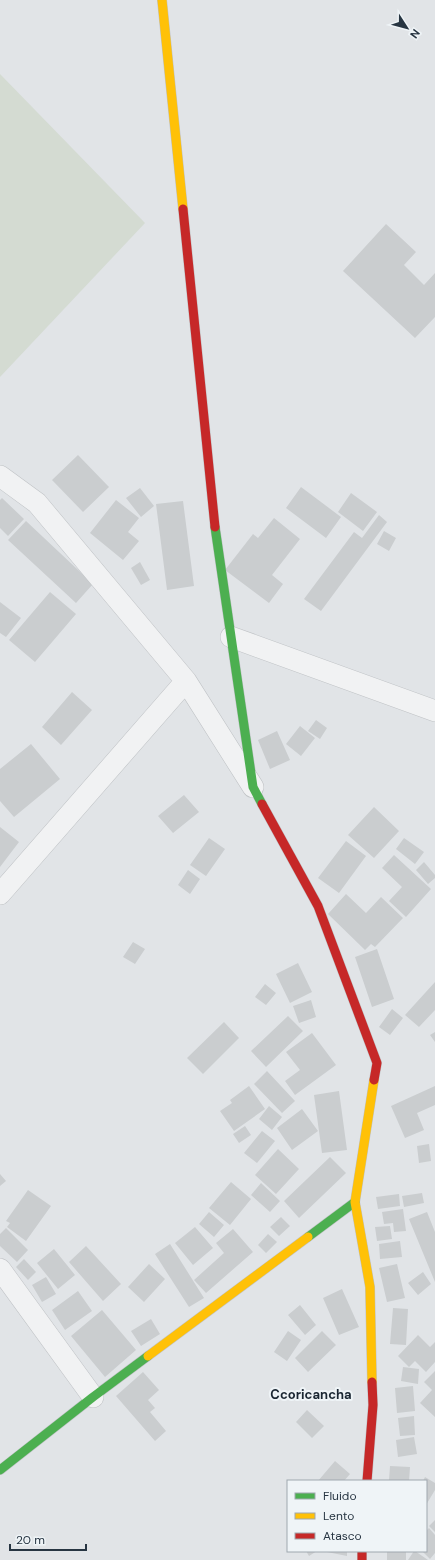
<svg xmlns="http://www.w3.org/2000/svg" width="435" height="1560" font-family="'DM Sans',sans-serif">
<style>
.green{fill:#d4dbd2}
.building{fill:#cacdcf}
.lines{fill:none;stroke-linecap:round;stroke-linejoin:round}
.street-casing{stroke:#bfc2c5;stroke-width:22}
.fast-casing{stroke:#bfc2c5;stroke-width:10}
.slow-casing{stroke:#bfc2c5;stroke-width:10}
.jam-casing{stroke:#bfc2c5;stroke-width:10}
.street{stroke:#f1f2f3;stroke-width:21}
.fast{stroke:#4caf50;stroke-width:9}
.slow{stroke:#ffc107;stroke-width:9}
.jam{stroke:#c62828;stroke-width:9}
.labels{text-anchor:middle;stroke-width:4;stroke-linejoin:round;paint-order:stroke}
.quarter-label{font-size:13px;font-weight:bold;fill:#1a2632;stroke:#eff4f7}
</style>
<rect width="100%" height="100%" fill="#e1e4e7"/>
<path class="green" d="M 0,74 L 145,223 L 0,377 Z"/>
<path class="building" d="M 386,224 L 416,252 L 404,265 L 424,285 L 435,273 L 435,317 L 415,338 L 343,271 Z
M 78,455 L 109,487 L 83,512 L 52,480 Z
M 301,487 L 341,517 L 326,538 L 286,508 Z
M 140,488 L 154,506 L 141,517 L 126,498 Z
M 351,493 L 377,512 L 363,531 L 338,512 Z
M 2,498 L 24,519 L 8,536 L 0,528 L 0,500 Z
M 116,500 L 139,518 L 128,532 L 139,541 L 123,560 L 90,533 Z
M 183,501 L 194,586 L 167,590 L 156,504 Z
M 379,515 L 387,522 L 321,611 L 304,599 L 354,532 L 362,538 Z
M 274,518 L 300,539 L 272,575 L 283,584 L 269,603 L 225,570 L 253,534 L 258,538 Z
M 26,521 L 93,584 L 76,603 L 8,540 Z
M 384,531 L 396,538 L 389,551 L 377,544 Z
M 140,562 L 150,580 L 141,585 L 131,568 Z
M 50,592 L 76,614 L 35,662 L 9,640 Z
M 0,602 L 21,618 L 6,637 L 0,633 Z
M 72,692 L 92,710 L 61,745 L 42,727 Z
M 316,720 L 327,728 L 320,739 L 308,731 Z
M 300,726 L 315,738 L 301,756 L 286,744 Z
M 277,731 L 290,760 L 270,769 L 258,740 Z
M 31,744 L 60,779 L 14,817 L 0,801 L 0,769 Z
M 184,795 L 199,812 L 173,833 L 158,816 Z
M 374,807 L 399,831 L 374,858 L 348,835 Z
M 0,827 L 19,842 L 0,867 Z
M 209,838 L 225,849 L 206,876 L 190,865 Z
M 404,838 L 424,852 L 415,864 L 396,849 Z
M 346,841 L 366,856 L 339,893 L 318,878 Z
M 394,855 L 431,889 L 406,917 L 389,901 L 402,887 L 382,868 Z
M 424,862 L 435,875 L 435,878 L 428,884 L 416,870 Z
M 188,870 L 200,879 L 190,894 L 178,885 Z
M 346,894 L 366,913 L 381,897 L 403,918 L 375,947 L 371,944 L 365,950 L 328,914 Z
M 133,942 L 145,949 L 135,964 L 123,957 Z
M 377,949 L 394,999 L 372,1007 L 355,957 Z
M 298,963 L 312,992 L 290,1003 L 276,974 Z
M 435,982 L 435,1010 L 419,1027 L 405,1015 Z
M 265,984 L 276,993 L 266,1005 L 255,997 Z
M 311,1000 L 316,1017 L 299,1023 L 293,1006 Z
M 392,1009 L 403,1018 L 390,1035 L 379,1027 Z
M 288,1016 L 303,1031 L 266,1067 L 251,1051 Z
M 224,1022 L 239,1038 L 203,1074 L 187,1058 Z
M 435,1032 L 435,1042 L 430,1035 Z
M 312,1033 L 336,1065 L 295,1095 L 285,1081 L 300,1070 L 286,1052 Z
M 267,1071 L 295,1101 L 282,1113 L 254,1084 Z
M 249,1086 L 265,1109 L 234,1131 L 220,1111 L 232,1103 L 230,1100 Z
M 435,1086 L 435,1105 L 417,1113 L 424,1130 L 405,1138 L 391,1106 Z
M 339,1091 L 347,1150 L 322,1153 L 314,1095 Z
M 269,1106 L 282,1117 L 272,1130 L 259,1119 Z
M 302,1109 L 318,1131 L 292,1150 L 277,1128 Z
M 245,1126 L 251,1135 L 239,1143 L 233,1134 Z
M 262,1131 L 275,1141 L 257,1163 L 244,1153 Z
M 429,1144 L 431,1161 L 419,1163 L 417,1146 Z
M 278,1149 L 299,1169 L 276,1194 L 255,1175 Z
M 330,1157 L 346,1173 L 299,1218 L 284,1201 Z
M 0,1174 L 6,1181 L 0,1186 Z
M 231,1182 L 251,1199 L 230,1225 L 209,1208 Z
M 261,1183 L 280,1201 L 270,1212 L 251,1195 Z
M 28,1190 L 51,1206 L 26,1241 L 7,1227 L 10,1223 L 6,1221 Z
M 422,1193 L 424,1203 L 404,1207 L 402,1196 Z
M 399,1194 L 400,1206 L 378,1209 L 376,1197 Z
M 403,1209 L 406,1231 L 394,1232 L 393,1223 L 384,1224 L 382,1212 Z
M 209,1212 L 224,1225 L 214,1237 L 199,1224 Z
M 427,1212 L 435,1232 L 435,1282 L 409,1219 Z
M 281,1217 L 290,1226 L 279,1236 L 270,1227 Z
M 390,1226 L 392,1239 L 377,1241 L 375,1227 Z
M 195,1227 L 213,1248 L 193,1265 L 175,1243 Z
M 6,1228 L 28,1250 L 17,1262 L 0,1246 L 0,1234 Z
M 233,1229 L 253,1252 L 206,1293 L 194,1280 L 224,1253 L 216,1243 Z
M 268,1234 L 277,1242 L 266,1253 L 258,1245 Z
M 400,1241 L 402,1257 L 380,1259 L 379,1244 Z
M 170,1244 L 204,1298 L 189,1307 L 155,1254 Z
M 86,1246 L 121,1284 L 103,1301 L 69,1262 Z
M 54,1249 L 75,1275 L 58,1289 L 37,1263 Z
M 24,1259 L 36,1272 L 28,1280 L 16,1267 Z
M 149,1264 L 165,1279 L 144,1302 L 128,1287 Z
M 397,1264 L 405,1298 L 387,1302 L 379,1268 Z
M 423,1272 L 431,1284 L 418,1295 L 408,1283 Z
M 46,1277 L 56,1294 L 42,1302 L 32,1285 Z
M 342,1289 L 359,1327 L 339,1335 L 323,1298 Z
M 78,1291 L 92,1311 L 65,1330 L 52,1310 Z
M 300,1305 L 316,1325 L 305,1335 L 288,1315 Z
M 393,1308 L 408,1309 L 406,1345 L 390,1344 Z
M 102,1310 L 136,1350 L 105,1377 L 71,1336 Z
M 151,1319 L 160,1334 L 141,1346 L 131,1331 Z
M 288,1331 L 301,1340 L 287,1361 L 274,1352 Z
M 322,1331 L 336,1345 L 308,1372 L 295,1358 Z
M 418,1335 L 430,1347 L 435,1342 L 435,1362 L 426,1372 L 415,1361 L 409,1367 L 398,1356 Z
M 403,1367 L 419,1369 L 418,1384 L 401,1381 Z
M 435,1371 L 435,1417 L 420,1403 L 432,1390 L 424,1382 Z
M 143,1372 L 159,1390 L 148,1400 L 155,1408 L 150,1412 L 166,1431 L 155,1441 L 116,1396 Z
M 413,1386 L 415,1411 L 397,1413 L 395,1388 Z
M 307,1410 L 324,1426 L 312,1438 L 296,1422 Z
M 414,1416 L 415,1435 L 400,1436 L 398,1418 Z
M 414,1437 L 417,1454 L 398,1457 L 396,1440 Z
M 335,1461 L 350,1474 L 344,1481 L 318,1481 Z
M 390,1466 L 410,1467 L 409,1481 L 389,1481 Z
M 425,1477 L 435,1483 L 435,1490 L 426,1505 L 426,1481 L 423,1481 Z
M 435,1520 L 435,1532 L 429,1526 Z
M 429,1528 L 435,1535 L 435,1553 L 430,1559 L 422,1551 L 426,1551 L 426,1531 Z
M 306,1551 L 317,1551 L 309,1556 Z
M 322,1551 L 347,1551 L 347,1556 Z
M 387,1551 L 406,1551 L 406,1560 L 387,1560 Z
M 414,1551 L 415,1551 L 428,1560 L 408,1560 Z"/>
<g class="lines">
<defs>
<path id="street" d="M 0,476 L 37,503 L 186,681 L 253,787
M 231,637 L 435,711
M 0,894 L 186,681
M 0,1269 L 93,1397"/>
<path id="fast" d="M 215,527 L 253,787 L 262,804
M 308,1237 L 355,1202
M 0,1470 L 93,1397 L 148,1356"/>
<path id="slow" d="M 162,0 L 183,209
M 148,1356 L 308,1237
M 372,1382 L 370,1287 L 355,1202 L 374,1080"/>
<path id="jam" d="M 183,209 L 215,527
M 262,804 L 318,906 L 377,1063 L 374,1080
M 367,1481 L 373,1405 L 372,1382
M 362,1551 L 362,1560"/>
</defs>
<use href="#street" class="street-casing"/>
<use href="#fast" class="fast-casing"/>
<use href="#slow" class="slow-casing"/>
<use href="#jam" class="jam-casing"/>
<use href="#street" class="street"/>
<use href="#fast" class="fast"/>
<use href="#slow" class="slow"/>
<use href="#jam" class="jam"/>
</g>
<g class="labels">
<g class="quarter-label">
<text x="311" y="1399">Ccoricancha</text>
</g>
</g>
<rect x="287" y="1480" width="140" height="72" fill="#eff4f7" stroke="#9fa8af"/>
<rect x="295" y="1493" width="20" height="6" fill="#4caf50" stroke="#9fa8af"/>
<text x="323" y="1500" font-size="12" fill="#273542">Fluido</text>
<rect x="295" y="1513" width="20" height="6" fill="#ffc107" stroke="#9fa8af"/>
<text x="323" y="1520" font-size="12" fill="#273542">Lento</text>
<rect x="295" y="1533" width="20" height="6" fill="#c62828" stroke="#9fa8af"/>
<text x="323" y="1540" font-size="12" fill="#273542">Atasco</text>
<g transform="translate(407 28) rotate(126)" stroke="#eff4f7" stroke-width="3" paint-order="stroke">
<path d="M0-3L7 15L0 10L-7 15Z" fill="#273542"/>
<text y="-6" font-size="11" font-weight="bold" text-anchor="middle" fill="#273542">N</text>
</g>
<path d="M10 1544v6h76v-6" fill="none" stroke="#273542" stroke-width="2"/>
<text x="16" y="1544" font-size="12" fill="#273542" stroke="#eff4f7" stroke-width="3" paint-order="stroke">20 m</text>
</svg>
